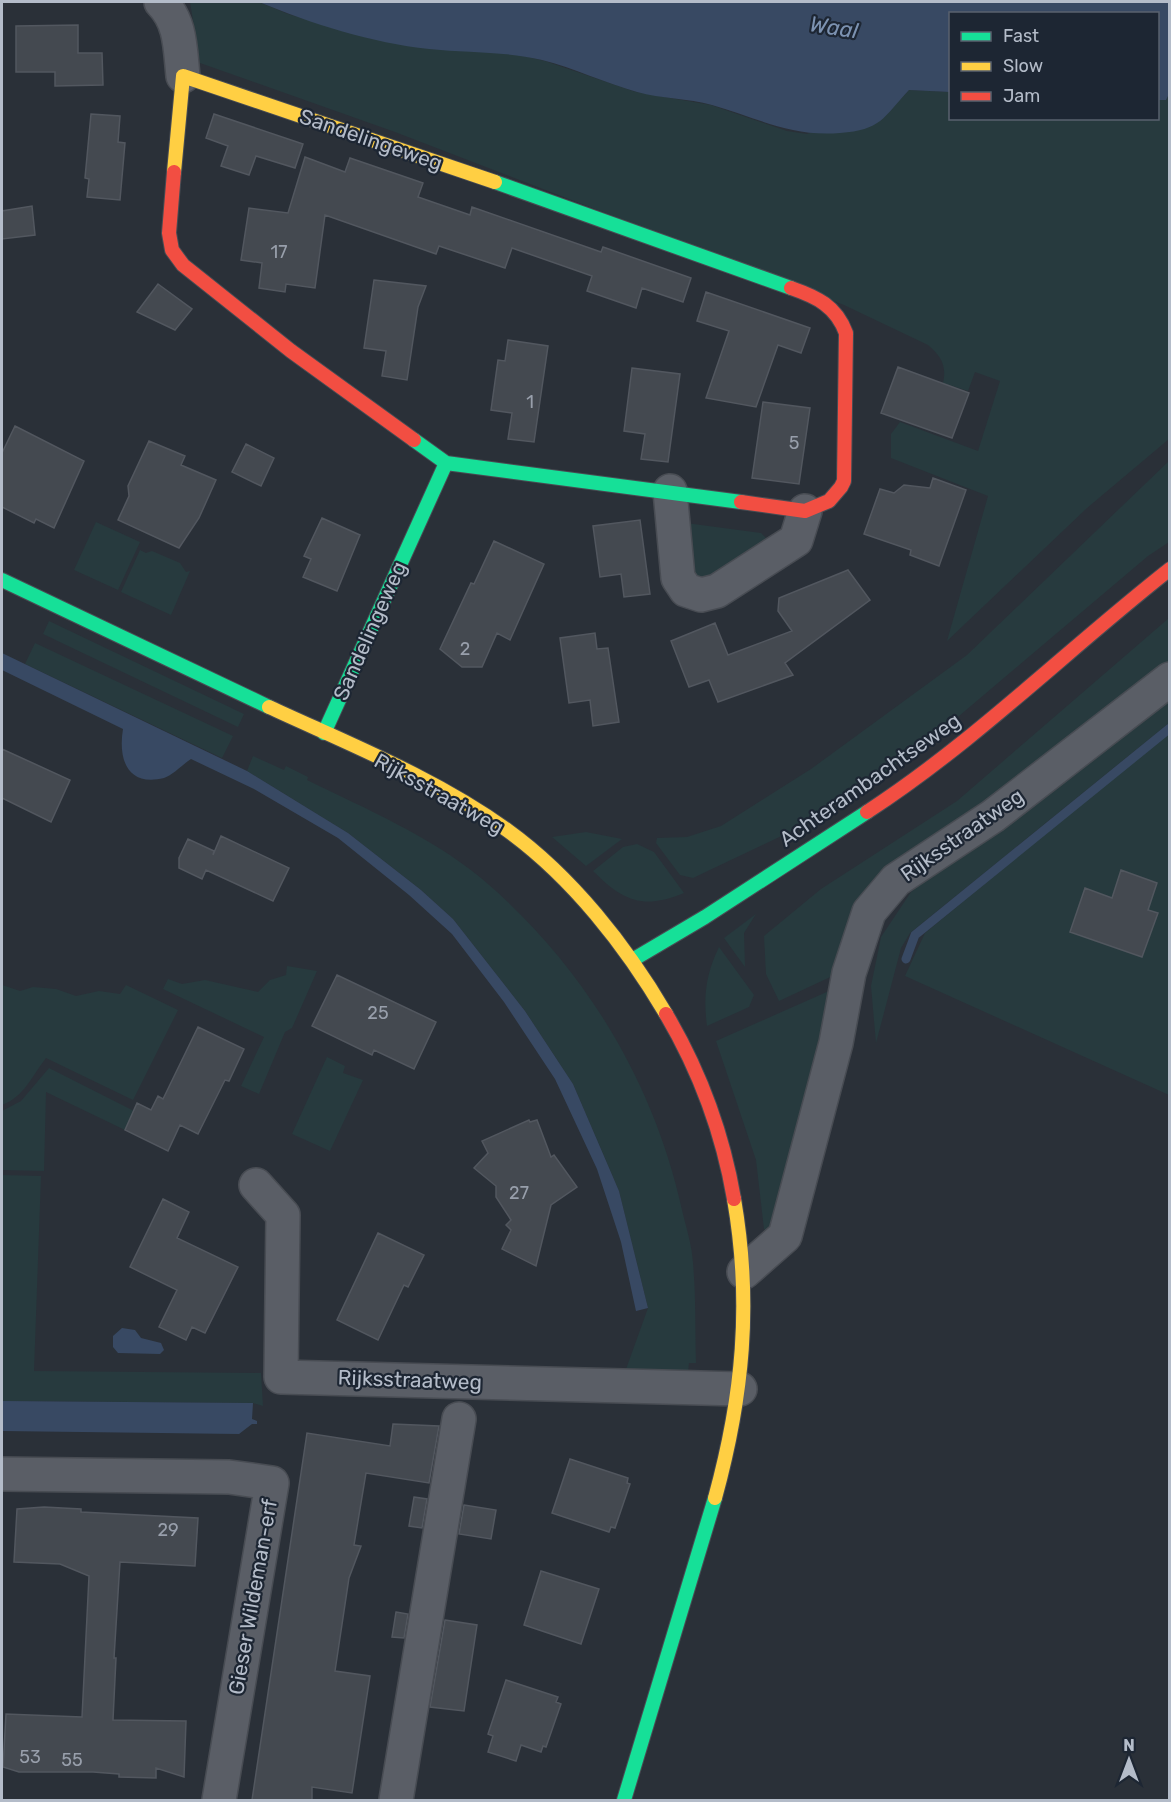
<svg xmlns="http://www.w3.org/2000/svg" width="1171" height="1802" font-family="Rubik,sans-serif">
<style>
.green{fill:#273a3e}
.water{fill:#384963}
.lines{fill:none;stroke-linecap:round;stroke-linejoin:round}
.stream{stroke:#384963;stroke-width:9}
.building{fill:#444950;stroke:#52575f;stroke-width:1.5}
.street-casing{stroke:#484c53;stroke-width:36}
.fast-casing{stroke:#484c53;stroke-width:16}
.slow-casing{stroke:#484c53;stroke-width:16}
.jam-casing{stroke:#484c53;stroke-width:16}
.street{stroke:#5a5e66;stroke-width:33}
.fast{stroke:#16e098;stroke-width:14}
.slow{stroke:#ffcf43;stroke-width:14}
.jam{stroke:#f24e42;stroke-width:14}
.labels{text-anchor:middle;stroke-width:4.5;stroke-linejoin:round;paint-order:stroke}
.number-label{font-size:18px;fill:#989fab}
.street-label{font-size:21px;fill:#b4bcc9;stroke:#1d2633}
.water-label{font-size:22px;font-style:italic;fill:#7c92b1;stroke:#1d2633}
</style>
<rect width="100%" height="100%" fill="#2a3038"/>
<path class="green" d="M 190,2 L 259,2 L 288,14 L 369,38 L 511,53 L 545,61 L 636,92 L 711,105 L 787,131 L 807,134 L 897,103 L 909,90 L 950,92 L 950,118 L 1158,118 L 1158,100 L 1166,100 L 1169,94 L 1169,439 L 1087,508 L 947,641 L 988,496 L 891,458 L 891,434 L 900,422 L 978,451 L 1000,381 L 975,372 L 968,391 L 943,383 C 947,366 941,356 928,345 L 844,305 L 395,132 L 200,63 Z
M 1169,461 L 1169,542 L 1148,556 L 952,722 L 886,772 L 794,830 L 693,878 L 680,875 L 656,843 L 657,838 L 687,837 L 721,826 L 811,769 L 967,655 Z
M 96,522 L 140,542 L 118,590 L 74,570 Z
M 686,523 L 761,533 L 767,539 L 707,584 L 692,584 Z
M 140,550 L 146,553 L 152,551 L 180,563 L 186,572 L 190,571 L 171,615 L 121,592 Z
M 1169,618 L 1169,672 L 870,901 L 841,972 L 779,1001 L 766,974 L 764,936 L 821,889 L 957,801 Z
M 49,621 L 244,714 L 238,727 L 43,634 Z
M 35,643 L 233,736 L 222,758 L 25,664 Z
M 1169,697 L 1169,723 L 910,933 L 901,948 L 876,1043 L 871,986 L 881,937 L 911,892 Z
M 1169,732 L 1169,1095 L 905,976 L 925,933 Z
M 253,756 L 284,770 L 286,766 L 308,777 L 307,780 C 366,809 430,836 481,878 C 582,963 654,1081 682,1210 C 686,1227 692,1245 693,1263 C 696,1296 695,1330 696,1363 L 689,1363 L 688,1372 L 625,1372 L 648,1308 L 619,1191 L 573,1084 L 525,1011 L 453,919 L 421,890 L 348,833 L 247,771 Z
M 586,832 L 622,839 L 586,866 L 552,837 Z
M 637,844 L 654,852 L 684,893 C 643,910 623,901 593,871 L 623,847 Z
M 756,914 L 744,933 L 745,967 L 724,938 Z
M 719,947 L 754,995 L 749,1007 L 707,1026 C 703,996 706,974 719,947 Z
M 287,966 L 317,971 L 292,1028 L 285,1032 L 259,1094 L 241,1086 L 264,1037 L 163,989 L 168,979 L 182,984 L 205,980 L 258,992 L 270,980 L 286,975 Z
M 2,985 L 20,991 L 33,987 L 56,989 L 76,996 L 99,991 L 120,994 L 126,985 L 178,1010 L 133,1100 L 46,1058 C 32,1076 24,1097 2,1105 Z
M 838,987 L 774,1238 L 764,1229 L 756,1160 L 716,1041 Z
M 327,1057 L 345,1066 L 343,1073 L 363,1080 L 330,1151 L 292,1134 Z
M 49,1068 L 134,1111 L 125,1130 L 46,1092 L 44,1171 L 2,1170 L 2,1111 L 21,1101 Z
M 2,1175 L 41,1176 L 34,1371 L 261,1373 L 263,1406 L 253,1403 L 2,1401 Z"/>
<path class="water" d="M 259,2 L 1169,2 L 1169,94 L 1166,100 L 1158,100 L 1158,14 L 950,14 L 950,92 L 909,90 C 883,118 881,130 840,133 C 790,137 758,118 712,105 C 688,98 661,99 637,92 C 605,83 574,68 542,60 C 504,51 467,53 429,49 C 372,43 312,24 259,2 Z
M 2,653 L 247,771 L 348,833 L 421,890 L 453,919 L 525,1011 L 573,1084 L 619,1191 L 648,1308 L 636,1311 L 621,1242 L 597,1169 L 555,1079 L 504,1002 L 452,934 L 409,895 L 338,838 L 254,789 L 191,759 C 183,764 173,775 164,778 C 127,787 118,759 123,729 L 2,670 Z
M 122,1328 L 135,1330 L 141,1338 L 161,1343 L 164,1350 L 160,1354 L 118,1353 L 113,1347 L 113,1336 Z
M 2,1401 L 253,1403 L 252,1419 L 257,1421 L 257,1424 L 252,1424 L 239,1434 L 2,1431 Z"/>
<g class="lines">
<path class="stream" d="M 906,959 L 915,935 L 1170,728"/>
</g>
<path class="building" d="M 78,25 L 78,53 L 102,53 L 103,85 L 55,86 L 55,72 L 16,72 L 16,26 Z
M 91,114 L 120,116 L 118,142 L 125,143 L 120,200 L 87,197 L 89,179 L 85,178 Z
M 214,114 L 303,144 L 295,168 L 256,156 L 249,175 L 221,166 L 228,146 L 206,138 Z
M 305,157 L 345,172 L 350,158 L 423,183 L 418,197 L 470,215 L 472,207 L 601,252 L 603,247 L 691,278 L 683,302 L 642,288 L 636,308 L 587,291 L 592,276 L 512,248 L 505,268 L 439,246 L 436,254 L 325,215 L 315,288 L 286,284 L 285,292 L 259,288 L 262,263 L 241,260 L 249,208 L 288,213 Z
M 32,206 L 35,235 L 2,239 L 2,211 Z
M 374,280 L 426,286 L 418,307 L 407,380 L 382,376 L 386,351 L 364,348 Z
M 158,284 L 192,309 L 175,330 L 137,312 Z
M 706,292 L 810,328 L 801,353 L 778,345 L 756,407 L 706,398 L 729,331 L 697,321 Z
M 508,340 L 548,346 L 534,442 L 508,439 L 512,413 L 491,410 L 498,360 L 505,361 Z
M 898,367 L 969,393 L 952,438 L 881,413 Z
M 632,368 L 680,374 L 668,462 L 641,459 L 645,434 L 624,431 Z
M 763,402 L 810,408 L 799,484 L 752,478 Z
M 15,426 L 84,461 L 54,528 L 36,519 L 34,523 L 2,507 L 2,453 Z
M 149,441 L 185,456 L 181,465 L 216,480 L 199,518 L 179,548 L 118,520 L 129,496 L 128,486 Z
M 246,444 L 274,458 L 261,486 L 232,472 Z
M 933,478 L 966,490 L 939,566 L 910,555 L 911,550 L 864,534 L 880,489 L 894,493 L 904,485 L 930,488 Z
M 322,518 L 360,535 L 337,591 L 303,577 L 311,559 L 304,556 Z
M 640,520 L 650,594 L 624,597 L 621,574 L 600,577 L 593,526 Z
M 494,541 L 544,564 L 510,640 L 497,633 L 482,667 L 462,667 L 440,649 L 471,583 L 474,584 Z
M 848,570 L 870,600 L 785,663 L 793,675 L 718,702 L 709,680 L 689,687 L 671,641 L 715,623 L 728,655 L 792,631 L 778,611 L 779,598 Z
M 595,633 L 597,649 L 608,648 L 619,722 L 593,726 L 590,700 L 569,703 L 560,638 Z
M 2,749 L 70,780 L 51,822 L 2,798 Z
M 221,836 L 289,868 L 273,901 L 206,870 L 202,879 L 179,868 L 179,858 L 188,839 L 214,851 L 213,855 Z
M 1121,870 L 1157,883 L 1148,910 L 1158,913 L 1142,957 L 1070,932 L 1085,888 L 1112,898 Z
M 337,975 L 436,1022 L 414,1069 L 374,1050 L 372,1055 L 312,1026 Z
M 198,1027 L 244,1049 L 229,1081 L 225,1080 L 198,1134 L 180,1125 L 168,1151 L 125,1130 L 137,1103 L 151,1110 L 158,1096 L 163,1099 Z
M 529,1120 L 530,1122 L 537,1120 L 551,1157 L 554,1155 L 577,1187 L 551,1205 L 536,1266 L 502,1249 L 511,1230 L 506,1225 L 511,1220 L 496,1197 L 496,1186 L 474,1168 L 488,1153 L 482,1141 Z
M 163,1199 L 189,1212 L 177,1238 L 238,1267 L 205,1333 L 192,1327 L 186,1340 L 159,1327 L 177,1290 L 130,1267 Z
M 378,1233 L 424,1255 L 408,1287 L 404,1285 L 378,1340 L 337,1320 Z
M 393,1424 L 439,1426 L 429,1483 L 366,1473 L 354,1545 L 361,1546 L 349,1578 L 335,1671 L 370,1676 L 352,1793 L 312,1787 L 312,1800 L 252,1800 L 307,1433 L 390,1446 Z
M 570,1459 L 628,1478 L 627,1483 L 630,1484 L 615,1528 L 611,1527 L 609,1532 L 552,1513 Z
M 414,1497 L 427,1499 L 422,1528 L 409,1526 Z
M 464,1505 L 496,1510 L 491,1539 L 459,1534 Z
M 44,1507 L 81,1509 L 81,1512 L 198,1518 L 195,1566 L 120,1562 L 114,1658 L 116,1658 L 113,1720 L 186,1721 L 184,1777 L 156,1768 L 156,1778 L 119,1777 L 119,1774 L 93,1772 L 19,1772 L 3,1767 L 6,1714 L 82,1717 L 89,1576 L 60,1564 L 14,1562 L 17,1509 Z
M 541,1571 L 599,1589 L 581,1644 L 524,1625 Z
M 396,1612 L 408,1614 L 404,1638 L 392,1637 Z
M 445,1620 L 477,1625 L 464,1711 L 430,1707 Z
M 506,1680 L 558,1697 L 556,1702 L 561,1704 L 546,1747 L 543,1746 L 541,1752 L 521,1745 L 516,1761 L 488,1752 L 493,1736 L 488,1734 Z"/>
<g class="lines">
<defs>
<path id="street" d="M 161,2 C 181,22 180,48 183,76
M 670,491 L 678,578 L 686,590 L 701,595 L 717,591 L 796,540 L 805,511
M 256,1185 L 283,1215 L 281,1377 L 740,1389
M 744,1272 L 785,1236 L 836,1043 L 849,973 L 869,912 L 896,880 L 993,816 L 1170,679
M 2,1474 L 229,1477 L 272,1483 L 219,1800
M 396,1800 L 459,1419"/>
<path id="fast" d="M 495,182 L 791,288
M 446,463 L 741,502
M 2,580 L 269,707
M 324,733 L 446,463 L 414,440
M 634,959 L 705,917 L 867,812
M 624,1800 L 715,1498"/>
<path id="slow" d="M 174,172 L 183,76 L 495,182
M 269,707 C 349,744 435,778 507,830 C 572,877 626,946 666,1014
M 715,1498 C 743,1396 752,1303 734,1199"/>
<path id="jam" d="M 174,172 L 169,233 L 172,250 L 183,265 L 291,351 L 414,440
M 741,502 L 805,511 L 829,501 L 841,487 L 844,481 L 846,333 C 836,306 817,297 791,288
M 867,812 C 976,741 1068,649 1170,569
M 666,1014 C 699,1070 723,1135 734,1199"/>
</defs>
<use href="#street" class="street-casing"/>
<use href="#fast" class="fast-casing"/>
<use href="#slow" class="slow-casing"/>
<use href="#jam" class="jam-casing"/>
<use href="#street" class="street"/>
<use href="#fast" class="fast"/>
<use href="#slow" class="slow"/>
<use href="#jam" class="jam"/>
</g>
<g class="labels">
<g class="number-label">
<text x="279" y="258">17</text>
<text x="530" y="408">1</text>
<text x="794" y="449">5</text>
<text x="465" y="655">2</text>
<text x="378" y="1019">25</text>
<text x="519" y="1199">27</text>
<text x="168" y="1536">29</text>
<text x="30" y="1763">53</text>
<text x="72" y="1766">55</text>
</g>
<g class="street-label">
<text transform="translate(371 140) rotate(19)" y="7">Sandelingeweg</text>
<text transform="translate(370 631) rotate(-66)" y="7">Sandelingeweg</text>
<text transform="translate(870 780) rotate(-35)" y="7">Achterambachtseweg</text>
<text transform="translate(439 794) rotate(29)" y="7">Rijksstraatweg</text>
<text transform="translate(962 835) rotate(-35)" y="7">Rijksstraatweg</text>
<text transform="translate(410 1380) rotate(2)" y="7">Rijksstraatweg</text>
<text transform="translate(253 1597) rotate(-80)" y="7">Gieser Wildeman-erf</text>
</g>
<g class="water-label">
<text transform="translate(834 27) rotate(9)" y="8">Waal</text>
</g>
</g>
<rect width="1171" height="1802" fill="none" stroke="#b4bcc9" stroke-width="6"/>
<rect x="949" y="12" width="210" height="108" fill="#1d2633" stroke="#59626f" stroke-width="1.5"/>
<rect x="961" y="32" width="30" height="9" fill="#16e098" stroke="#59626f" stroke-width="1.5"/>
<text x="1003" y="42" font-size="18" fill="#b4bcc9">Fast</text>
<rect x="961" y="62" width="30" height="9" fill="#ffcf43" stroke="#59626f" stroke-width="1.5"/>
<text x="1003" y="72" font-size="18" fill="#b4bcc9">Slow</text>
<rect x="961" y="92" width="30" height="9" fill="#f24e42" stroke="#59626f" stroke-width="1.5"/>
<text x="1003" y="102" font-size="18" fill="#b4bcc9">Jam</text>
<g transform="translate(1129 1760)" stroke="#1d2633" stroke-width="4.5" paint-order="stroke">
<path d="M0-4.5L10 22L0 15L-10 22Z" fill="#b4bcc9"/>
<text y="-9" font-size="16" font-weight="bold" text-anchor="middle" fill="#b4bcc9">N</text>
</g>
</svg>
